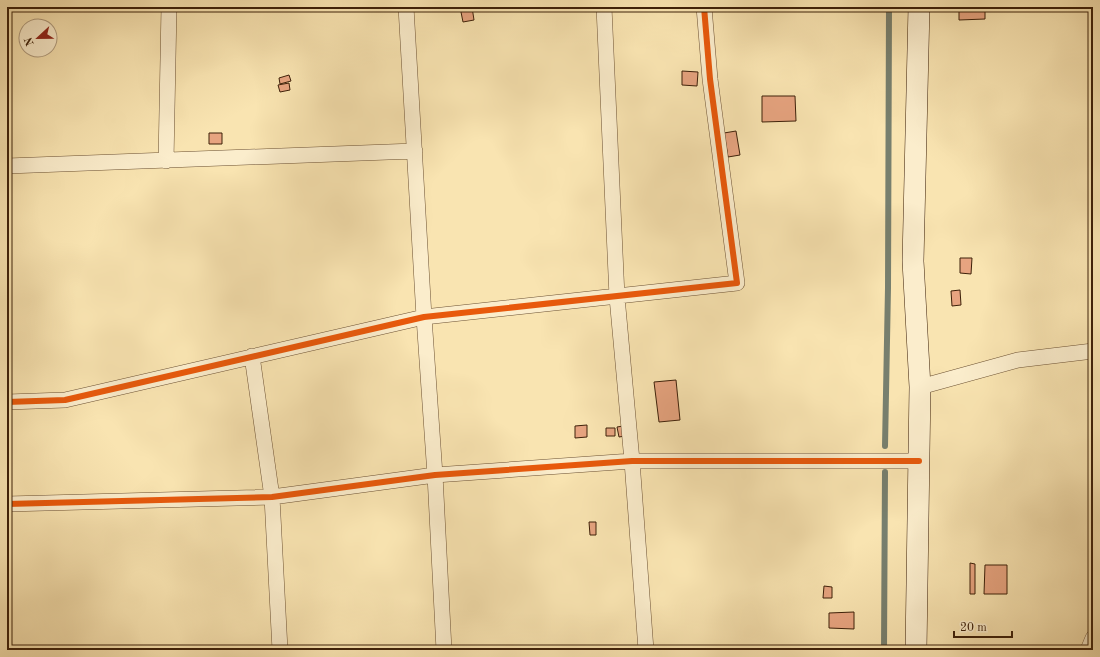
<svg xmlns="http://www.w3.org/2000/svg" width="1100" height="657" font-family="'Old Standard TT',serif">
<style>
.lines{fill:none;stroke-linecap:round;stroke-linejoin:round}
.stream{stroke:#777f6e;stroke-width:6}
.building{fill:#e7a480;stroke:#3d2009}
.street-casing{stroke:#6c5133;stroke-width:16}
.secondary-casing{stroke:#3d2009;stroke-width:22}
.street{stroke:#fbedcc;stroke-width:15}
.secondary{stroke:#fbedcc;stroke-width:21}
.cycleway-casing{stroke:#fbedcc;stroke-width:8}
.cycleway{stroke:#e8590c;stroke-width:6}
</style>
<rect width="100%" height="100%" fill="#f9e4b1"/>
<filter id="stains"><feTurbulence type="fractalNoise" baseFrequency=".005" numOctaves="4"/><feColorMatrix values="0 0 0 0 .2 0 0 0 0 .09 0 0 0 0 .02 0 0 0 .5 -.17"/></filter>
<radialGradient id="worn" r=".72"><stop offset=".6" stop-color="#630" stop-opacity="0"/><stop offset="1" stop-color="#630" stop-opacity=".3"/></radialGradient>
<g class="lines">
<path class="stream" d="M 885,446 L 888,288 L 889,7
M 884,650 L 885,472"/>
</g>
<path class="building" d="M 460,7 L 472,7 L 474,20 L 463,22 Z
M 801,7 L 811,7 L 812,10 L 802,11 Z
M 959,7 L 985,7 L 985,19 L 959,20 Z
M 682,71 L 698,72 L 697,86 L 682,85 Z
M 289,75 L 291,81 L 280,84 L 279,78 Z
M 289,83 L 290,90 L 280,92 L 278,85 Z
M 762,96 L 795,96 L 796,121 L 762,122 Z
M 736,131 L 740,155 L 728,157 L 724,133 Z
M 209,133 L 222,133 L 222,144 L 209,144 Z
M 960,258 L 972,258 L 971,274 L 960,273 Z
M 960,290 L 961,305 L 952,306 L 951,291 Z
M 676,380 L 680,420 L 659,422 L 654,382 Z
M 587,425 L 587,437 L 575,438 L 575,426 Z
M 623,426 L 625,436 L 619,437 L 617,427 Z
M 606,428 L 615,428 L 615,436 L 606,436 Z
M 589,522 L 596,522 L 596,535 L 590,535 Z
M 970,563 L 975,564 L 975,594 L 970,594 Z
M 985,565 L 1007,565 L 1007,594 L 984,594 Z
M 824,586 L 832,587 L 832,598 L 823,598 Z
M 854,612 L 854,629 L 829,628 L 829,613 Z"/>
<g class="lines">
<defs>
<path id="street" d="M 406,7 L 424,317 L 435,475 L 444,650
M 604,7 L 617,297 L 632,461 L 646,650
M 166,161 L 169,7
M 7,166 L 415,151
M 252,356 L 272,497 L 280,650
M 920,387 L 1018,360 L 1093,351
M 7,402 L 65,400 L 424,317 L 737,283 L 710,79 L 704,7
M 7,504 L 272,497 L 435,475 L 632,461 L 919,461
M 1088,650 L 1093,638"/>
<path id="secondary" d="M 916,650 L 920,387 L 913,261 L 919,7"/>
</defs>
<use href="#street" class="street-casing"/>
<use href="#secondary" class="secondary-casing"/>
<use href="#street" class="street"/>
<use href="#secondary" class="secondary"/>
<defs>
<path id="cycleway" d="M 7,402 L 65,400 L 424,317 L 737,283 L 710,79 L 704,7
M 7,504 L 272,497 L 435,475 L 632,461 L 919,461"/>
</defs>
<use href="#cycleway" class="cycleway-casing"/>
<use href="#cycleway" class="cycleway"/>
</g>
<rect width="1100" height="657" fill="none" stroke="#f9e4b1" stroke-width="24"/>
<rect x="8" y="8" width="1084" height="641" fill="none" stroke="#3d2009" stroke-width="2"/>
<rect x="12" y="12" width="1076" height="633" fill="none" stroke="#3d2009"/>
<g transform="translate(38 38) rotate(248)"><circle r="19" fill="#fbedcc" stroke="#af9b7e"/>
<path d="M0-3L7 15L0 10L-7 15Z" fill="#8f2418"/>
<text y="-6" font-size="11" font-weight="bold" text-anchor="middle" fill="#3d2009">N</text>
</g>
<path d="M954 631v6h58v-6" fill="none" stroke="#3d2009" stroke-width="2"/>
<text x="960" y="631" font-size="12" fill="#3d2009" stroke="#fbedcc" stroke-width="3" paint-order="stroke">20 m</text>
<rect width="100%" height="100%" filter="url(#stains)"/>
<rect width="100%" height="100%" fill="url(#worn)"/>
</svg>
